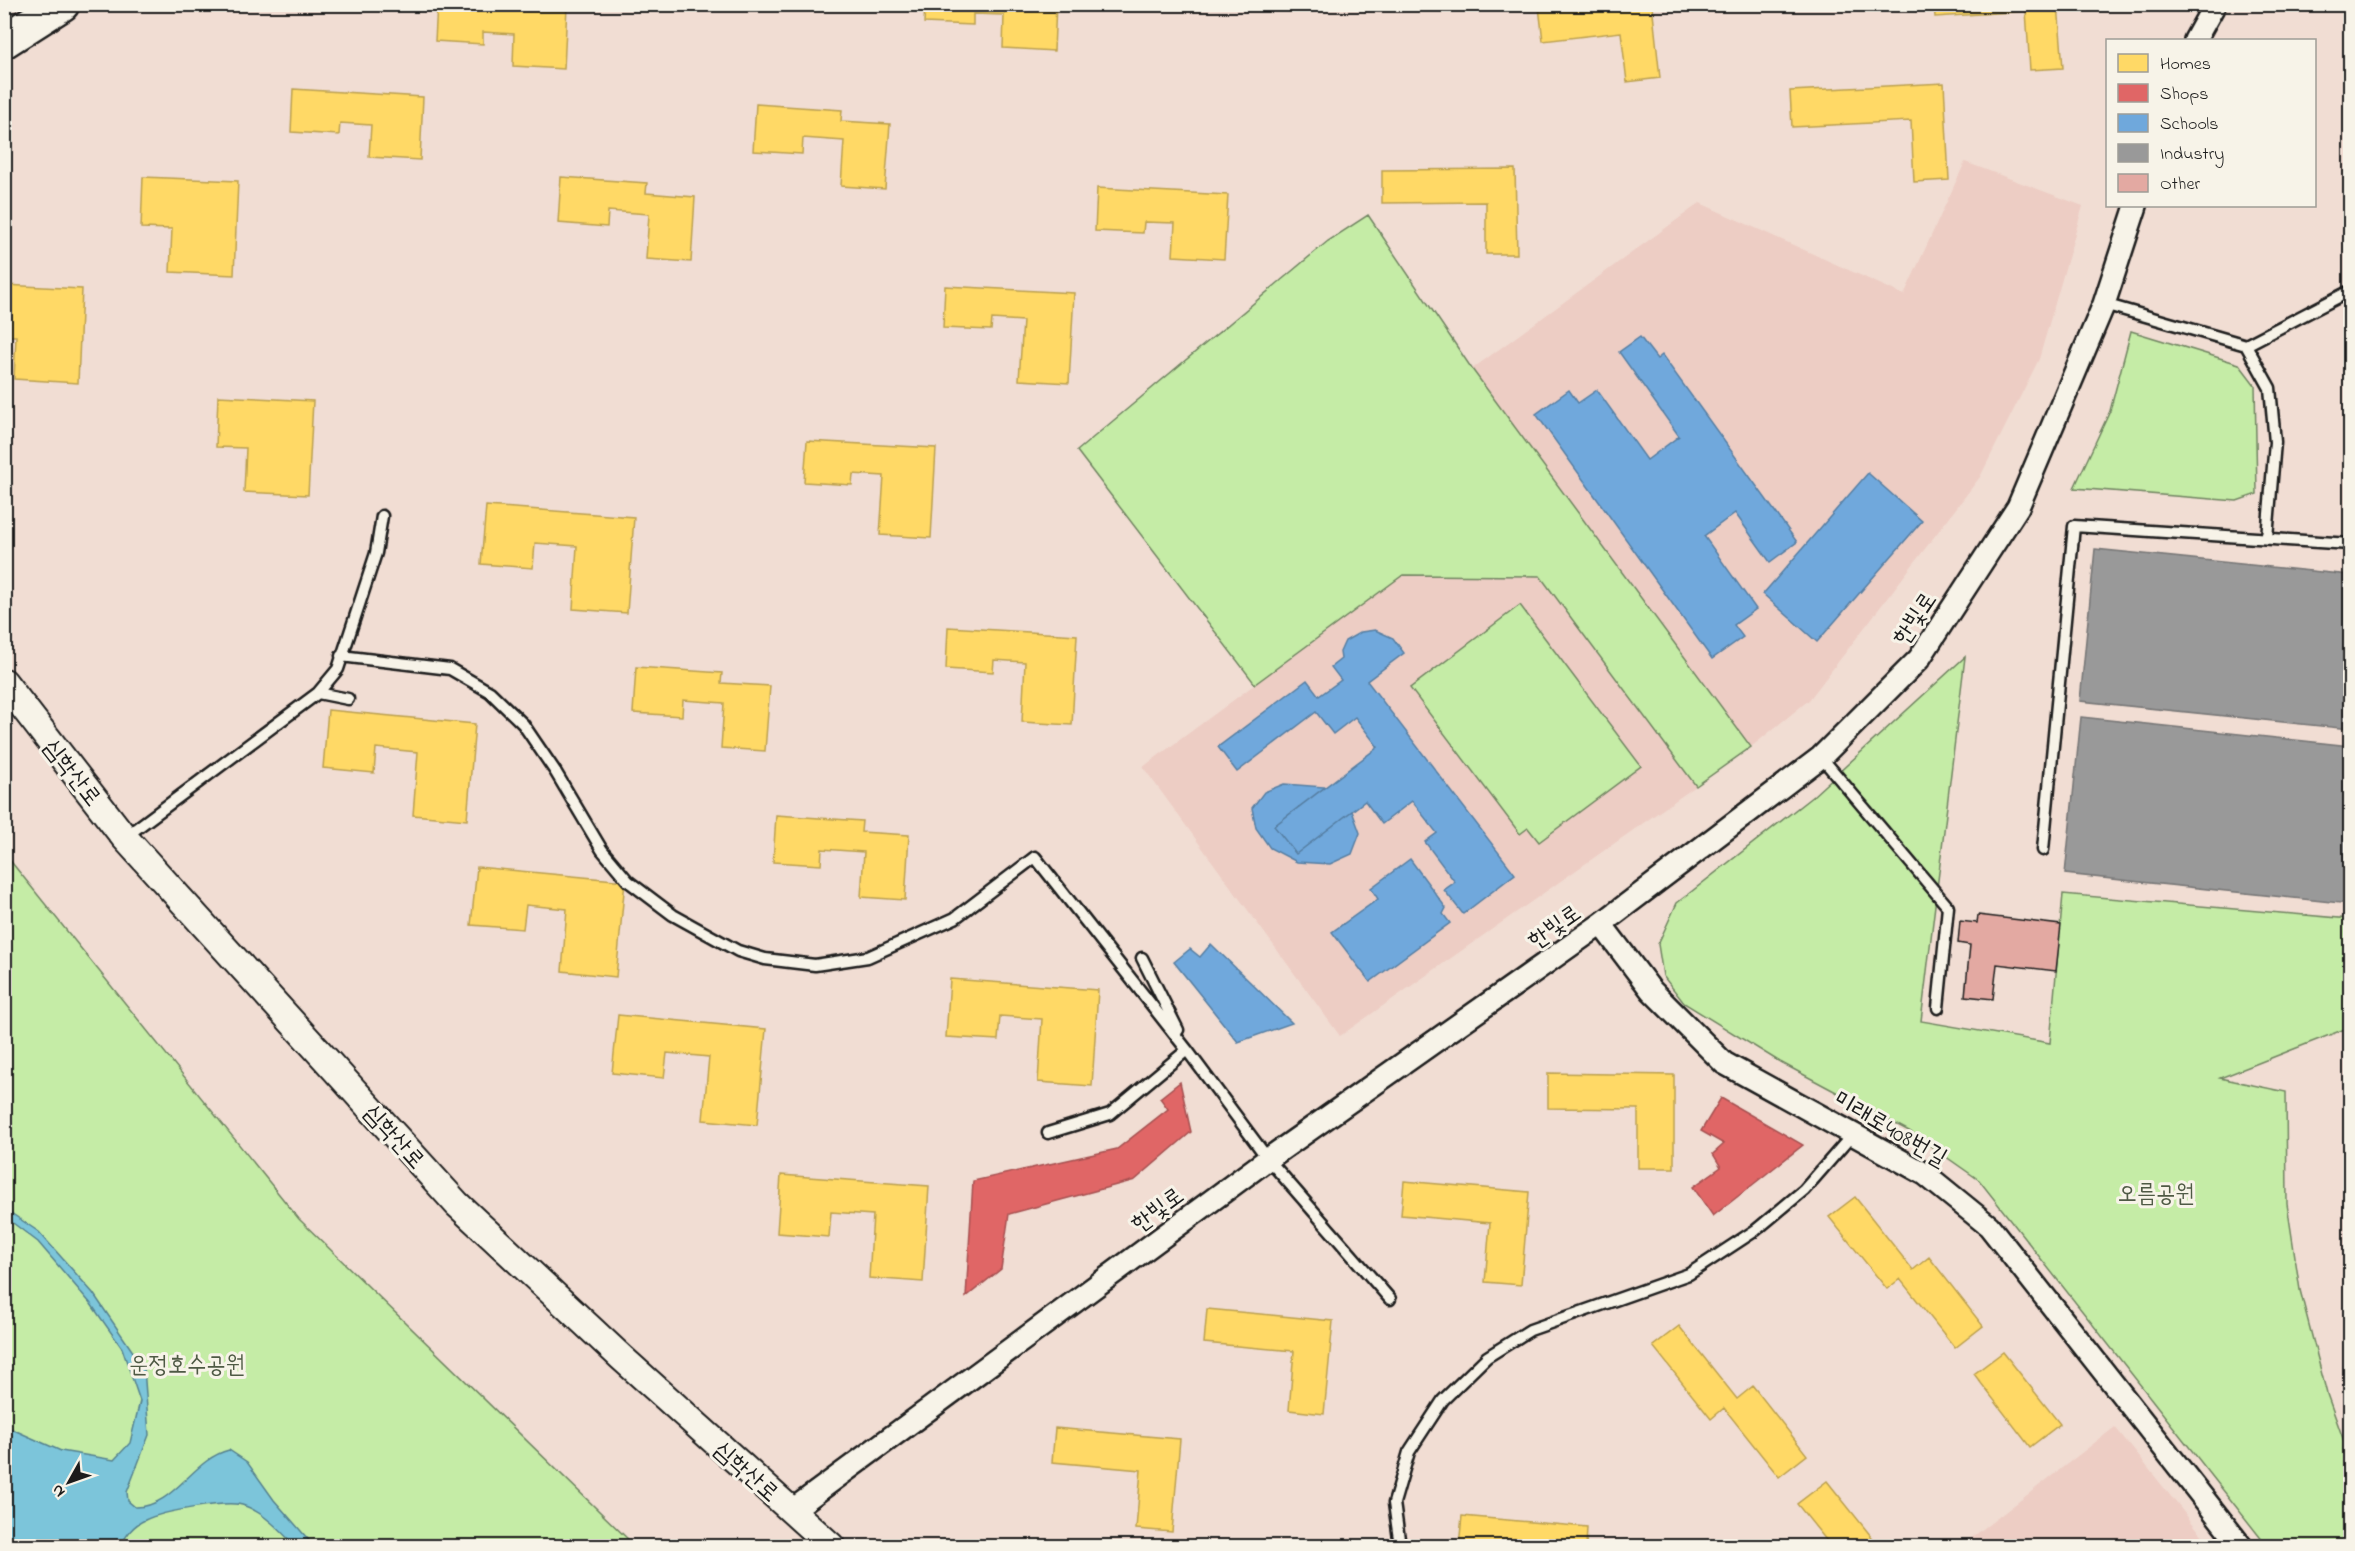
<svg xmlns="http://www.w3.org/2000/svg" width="2355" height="1551" font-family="'Indie Flower','Poor Story',sans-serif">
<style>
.built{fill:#edcdc4}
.green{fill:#c5eca6;stroke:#708461;stroke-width:1.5}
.water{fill:#7bc5da;stroke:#55818e;stroke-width:1.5}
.homes{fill:#ffd966;stroke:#bba050;stroke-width:1.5}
.shops{fill:#e06666;stroke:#a55050;stroke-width:1.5}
.schools{fill:#6fa8dc;stroke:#567ea2;stroke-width:1.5}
.industry{fill:#999;stroke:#747474;stroke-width:1.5}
.building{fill:#e3a9a2;stroke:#1c1c1c;stroke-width:1.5}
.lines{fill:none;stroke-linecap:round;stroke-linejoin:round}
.service-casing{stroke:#1c1c1c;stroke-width:15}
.minor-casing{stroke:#1c1c1c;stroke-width:26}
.tertiary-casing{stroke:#1c1c1c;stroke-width:30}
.primary-casing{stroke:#1c1c1c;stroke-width:38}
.service{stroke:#f7f3e8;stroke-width:10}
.minor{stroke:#f7f3e8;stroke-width:21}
.tertiary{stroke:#f7f3e8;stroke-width:26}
.primary{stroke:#f7f3e8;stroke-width:33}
.labels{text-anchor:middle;stroke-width:6;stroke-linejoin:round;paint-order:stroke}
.street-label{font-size:24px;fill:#1c1c1c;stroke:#f7f3e8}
.park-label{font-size:24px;fill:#4f5a45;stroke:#f7f3e8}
</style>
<rect width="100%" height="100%" fill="#f1ddd3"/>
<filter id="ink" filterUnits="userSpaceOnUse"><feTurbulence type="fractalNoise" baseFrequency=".0167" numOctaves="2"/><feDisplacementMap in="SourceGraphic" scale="12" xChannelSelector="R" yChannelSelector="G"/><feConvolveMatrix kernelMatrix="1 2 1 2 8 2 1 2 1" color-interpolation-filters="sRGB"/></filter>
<g filter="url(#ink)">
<path class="built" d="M 1965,162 L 2083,206 L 2039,359 L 1980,477 L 1809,700 L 1751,747 L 1472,369 L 1700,203 L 1904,295 Z
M 1403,575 L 1540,576 L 1696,786 L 1340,1036 L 1143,767 Z
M 2115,1427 L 2211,1546 L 1961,1546 Z"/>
<path class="green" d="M 1368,215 L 1472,369 L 1751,747 L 1696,786 L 1540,576 L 1403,575 L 1255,684 L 1077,451 L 1328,241 Z
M 2131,331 L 2239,364 L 2255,385 L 2257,494 L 2237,501 L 2074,488 L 2110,411 Z
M 1520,605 L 1641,766 L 1539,842 L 1528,828 L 1520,834 L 1410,688 Z
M 1965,657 L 1921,1021 L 2050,1043 L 2063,894 L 2350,919 L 2350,1027 L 2220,1078 L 2286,1092 L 2287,1204 L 2300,1290 L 2327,1394 L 2350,1458 L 2350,1546 L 2267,1546 L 1979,1180 L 1909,1131 L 1780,1062 L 1684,1003 L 1663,976 L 1658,944 L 1677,903 L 1813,796 Z
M 4,853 L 299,1219 L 635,1546 L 5,1546 Z"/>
<path class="water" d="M 5,1209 L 39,1232 L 93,1293 L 144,1368 L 149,1435 L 127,1492 L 128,1501 L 135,1507 C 174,1508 192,1459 229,1450 L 247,1462 L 274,1500 L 314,1546 L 295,1546 C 281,1531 264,1513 245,1506 C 229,1499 161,1512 145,1520 C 132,1526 127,1535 120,1546 L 5,1546 L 5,1426 L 61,1451 L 114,1460 L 130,1443 L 140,1401 L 122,1348 L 91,1304 L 38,1242 L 5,1217 Z"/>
<path class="homes" d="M 437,4 L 567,6 L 564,69 L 513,66 L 514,34 L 483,32 L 483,44 L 435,41 Z
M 925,4 L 1056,4 L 1054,51 L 1003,48 L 1004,15 L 973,14 L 973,25 L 924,23 Z
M 1564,4 L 1652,4 L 1660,78 L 1627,82 L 1621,32 L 1543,41 L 1539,7 Z
M 1934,4 L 2058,4 L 2063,68 L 2030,70 L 2026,11 L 1935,17 Z
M 1944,83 L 1949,180 L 1914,182 L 1911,121 L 1792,127 L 1790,91 Z
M 293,89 L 423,97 L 420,160 L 369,157 L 371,125 L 340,123 L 339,135 L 291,132 Z
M 756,104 L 842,110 L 841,121 L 890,124 L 885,189 L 841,186 L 844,141 L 803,138 L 802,154 L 753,151 Z
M 1515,169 L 1517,254 L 1486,254 L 1486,202 L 1382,203 L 1382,170 Z
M 143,177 L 238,181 L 234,275 L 170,272 L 172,229 L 141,228 Z
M 561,177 L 647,183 L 646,193 L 695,197 L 691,262 L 646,259 L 649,214 L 608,211 L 607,227 L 558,223 Z
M 1097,188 L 1228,195 L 1224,259 L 1173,256 L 1175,223 L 1144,222 L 1143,233 L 1095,231 Z
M 4,285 L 82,289 L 78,383 L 14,379 L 16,336 L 4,336 Z
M 945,286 L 1074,293 L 1069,383 L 1019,380 L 1023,321 L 992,319 L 991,330 L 943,328 Z
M 218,396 L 313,401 L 308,495 L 244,492 L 246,448 L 216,447 Z
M 807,441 L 936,448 L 931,538 L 880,535 L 884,476 L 853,474 L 852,485 L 804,482 Z
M 486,506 L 634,517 L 627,613 L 573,609 L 577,546 L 535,543 L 533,568 L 481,564 Z
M 948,627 L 1077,635 L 1072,725 L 1022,722 L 1025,662 L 994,660 L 993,672 L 946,669 Z
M 636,667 L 722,673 L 721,683 L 770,686 L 765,751 L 721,748 L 724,703 L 683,700 L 682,716 L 633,713 Z
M 328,710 L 475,724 L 467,820 L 413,815 L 418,752 L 376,748 L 374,773 L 323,768 Z
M 776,815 L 862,821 L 861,832 L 909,835 L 905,900 L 861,897 L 864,852 L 822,849 L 821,865 L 773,862 Z
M 477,867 L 625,881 L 616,977 L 562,971 L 567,909 L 526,905 L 523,929 L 471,925 Z
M 950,979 L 1098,990 L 1092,1086 L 1038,1082 L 1042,1019 L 1000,1016 L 998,1040 L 946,1037 Z
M 618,1015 L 766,1029 L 757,1125 L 703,1120 L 709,1057 L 667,1053 L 664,1078 L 612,1073 Z
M 1548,1073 L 1674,1075 L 1674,1168 L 1638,1168 L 1638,1109 L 1548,1108 Z
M 781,1175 L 929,1186 L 923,1282 L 869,1278 L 873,1215 L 831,1212 L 829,1237 L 777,1233 Z
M 1404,1181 L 1529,1192 L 1521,1285 L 1485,1282 L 1490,1223 L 1401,1215 Z
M 1855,1197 L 1913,1270 L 1929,1257 L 1983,1326 L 1955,1348 L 1900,1279 L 1887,1289 L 1829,1217 Z
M 1207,1309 L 1333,1321 L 1324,1414 L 1289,1410 L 1294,1351 L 1204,1343 Z
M 1679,1326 L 1737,1399 L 1753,1386 L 1807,1455 L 1779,1477 L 1724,1408 L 1711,1419 L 1653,1346 Z
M 2003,1352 L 2060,1424 L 2030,1447 L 1974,1374 Z
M 1055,1428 L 1180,1439 L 1172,1532 L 1136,1529 L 1141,1470 L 1052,1462 Z
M 1827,1481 L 1879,1546 L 1831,1546 L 1797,1504 Z
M 1462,1516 L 1587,1527 L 1586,1546 L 1459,1546 Z"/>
<path class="shops" d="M 1180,1082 L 1191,1132 L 1135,1180 L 1009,1214 L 1001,1269 L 966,1297 L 973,1181 L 1117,1149 L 1168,1109 L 1160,1098 Z
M 1721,1098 L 1803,1145 L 1713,1216 L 1693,1187 L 1721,1167 L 1713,1154 L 1724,1144 L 1701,1131 Z"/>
<path class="schools" d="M 1640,337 L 1657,359 L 1662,355 L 1797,542 L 1770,562 L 1735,513 L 1704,536 L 1756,609 L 1734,625 L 1743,637 L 1712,659 L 1536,414 L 1569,390 L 1578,403 L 1597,390 L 1647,460 L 1679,436 L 1619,352 Z
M 1868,473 L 1922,521 L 1817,642 L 1763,594 Z
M 1375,630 L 1393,638 L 1404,653 L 1367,681 L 1515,874 L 1463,914 L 1444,890 L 1455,882 L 1425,842 L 1437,833 L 1412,801 L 1382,824 L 1365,801 L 1296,854 L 1274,826 L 1378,747 L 1355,717 L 1333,734 L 1316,712 L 1237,772 L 1218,747 L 1307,680 L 1319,696 L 1341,680 L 1331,667 L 1341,659 L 1340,652 L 1345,641 L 1361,632 Z
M 1284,784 L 1325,787 L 1274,826 L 1296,854 L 1352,811 L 1360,833 L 1352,854 L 1330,864 L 1297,862 L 1270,848 L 1256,828 L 1252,808 L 1264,792 Z
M 1410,859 L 1446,908 L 1443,914 L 1450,923 L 1370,982 L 1332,932 L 1378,899 L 1371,888 Z
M 1211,944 L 1292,1023 L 1238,1042 L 1174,962 L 1190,949 L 1200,957 Z"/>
<path class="industry" d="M 2095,549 L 2350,575 L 2350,729 L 2080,701 Z
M 2081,717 L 2350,746 L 2350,904 L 2065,874 Z"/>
<path class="building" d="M 1978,915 L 2061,925 L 2056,971 L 1997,964 L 1993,999 L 1965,996 L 1970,945 L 1958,943 L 1960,921 L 1977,923 Z"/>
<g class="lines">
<defs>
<path id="service" d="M 2104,304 L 2246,345 L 2270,388 L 2275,442 L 2267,538
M 2246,345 L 2350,291
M 341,656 L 450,669 L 490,692 L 523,724 L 555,771 L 602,850 L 628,881 L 673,915 L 738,951 L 765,959 L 815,965 L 868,957 L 955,918 L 1035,857 L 1187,1050
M 318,693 L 348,699
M 1821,757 L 1948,907 L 1938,1008
M 125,837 L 318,693 L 338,669 L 376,553 L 382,516
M 2043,850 L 2074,526 L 2350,544
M 1142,958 L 1178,1030
M 1048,1133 L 1110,1114 L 1187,1050 L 1268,1159 L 1390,1299
M 1400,1546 L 1394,1503 L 1409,1452 L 1443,1400 L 1487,1357 L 1530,1330 L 1689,1274 L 1756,1230 L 1804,1190 L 1853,1134"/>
<path id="minor" d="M 2195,40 L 2215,4
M 1601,924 L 1651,990 L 1724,1063 L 1925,1174 L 1989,1226 L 2241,1546
M 791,1511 L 1268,1159 L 1601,924 L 1821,757 L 1919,659 L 2018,507 L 2104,304 L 2136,206"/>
<path id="tertiary" d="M 4,682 L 124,837 L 457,1204 L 622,1358 L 831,1546"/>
<path id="primary" d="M 4,41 L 62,4"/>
</defs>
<use href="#service" class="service-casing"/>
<use href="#minor" class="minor-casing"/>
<use href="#tertiary" class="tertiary-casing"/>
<use href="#primary" class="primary-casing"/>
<use href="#service" class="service"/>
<use href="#minor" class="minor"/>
<use href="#tertiary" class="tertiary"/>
<use href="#primary" class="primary"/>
</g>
</g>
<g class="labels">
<g class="street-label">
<text transform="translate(1914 618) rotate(-56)" y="8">한빛로</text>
<text transform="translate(73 772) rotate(52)" y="8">심학산로</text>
<text transform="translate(1554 926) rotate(-35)" y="8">한빛로</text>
<text transform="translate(1891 1128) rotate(30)" y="8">미래로408번길</text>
<text transform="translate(395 1136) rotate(48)" y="8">심학산로</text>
<text transform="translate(1157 1209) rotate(-36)" y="8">한빛로</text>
<text transform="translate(747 1471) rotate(42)" y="8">심학산로</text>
</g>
<g class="park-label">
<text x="2156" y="1201">오름공원</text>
<text x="187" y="1372">운정호수공원</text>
</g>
</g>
<rect width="2355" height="1551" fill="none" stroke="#f7f3e8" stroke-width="24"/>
<rect x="12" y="12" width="2331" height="1527" fill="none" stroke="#1c1c1c" stroke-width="2" filter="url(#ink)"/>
<rect x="2106" y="39" width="210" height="168" fill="#f7f3e8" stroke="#9f9d96" stroke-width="1.5"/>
<rect x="2118" y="54" width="30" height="18" fill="#ffd966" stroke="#9f9d96" stroke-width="1.5"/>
<text x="2160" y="69" font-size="18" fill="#1c1c1c">Homes</text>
<rect x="2118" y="84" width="30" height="18" fill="#e06666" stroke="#9f9d96" stroke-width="1.5"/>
<text x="2160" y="99" font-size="18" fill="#1c1c1c">Shops</text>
<rect x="2118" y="114" width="30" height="18" fill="#6fa8dc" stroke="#9f9d96" stroke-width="1.5"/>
<text x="2160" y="129" font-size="18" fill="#1c1c1c">Schools</text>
<rect x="2118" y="144" width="30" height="18" fill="#999999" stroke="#9f9d96" stroke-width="1.5"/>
<text x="2160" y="159" font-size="18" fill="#1c1c1c">Industry</text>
<rect x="2118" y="174" width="30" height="18" fill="#e3a9a2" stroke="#9f9d96" stroke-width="1.5"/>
<text x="2160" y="189" font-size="18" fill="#1c1c1c">Other</text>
<g transform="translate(69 1482) rotate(230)" stroke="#f7f3e8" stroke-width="4.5" paint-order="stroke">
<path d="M0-4.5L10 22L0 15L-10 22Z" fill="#1c1c1c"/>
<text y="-9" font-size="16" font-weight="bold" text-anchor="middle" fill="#1c1c1c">N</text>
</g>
</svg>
